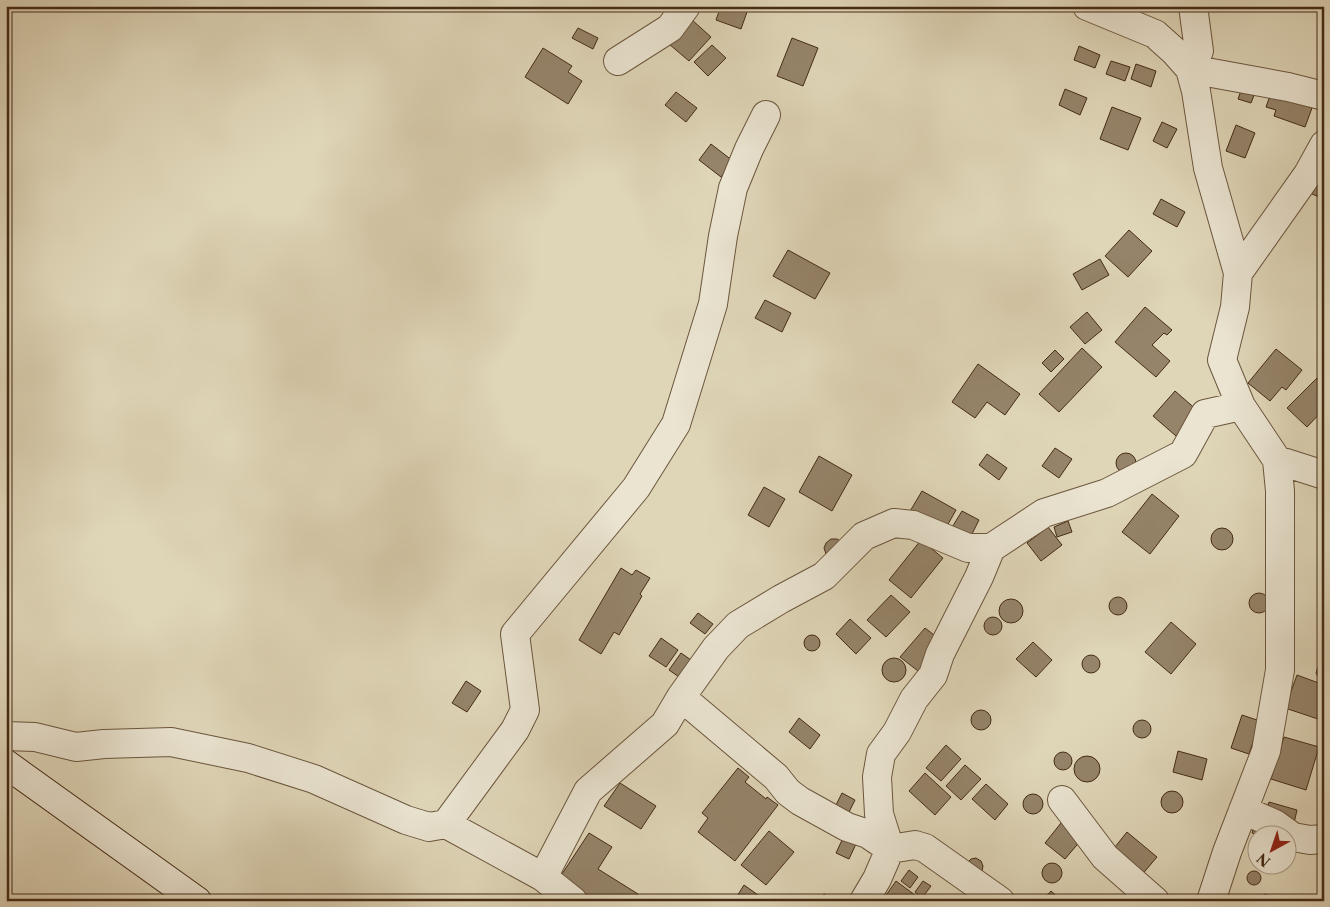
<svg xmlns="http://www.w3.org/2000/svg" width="1330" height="907" font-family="'Libre Caslon Text',serif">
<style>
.building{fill:#95846a;stroke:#452b16}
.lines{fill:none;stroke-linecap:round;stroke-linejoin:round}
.minor-casing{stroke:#6c563e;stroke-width:30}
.secondary-casing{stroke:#452b16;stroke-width:30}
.minor{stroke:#eae4d1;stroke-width:28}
.secondary{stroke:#eae4d1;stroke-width:28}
</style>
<rect width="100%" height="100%" fill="#dfd6b8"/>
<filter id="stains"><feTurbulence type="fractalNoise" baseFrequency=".004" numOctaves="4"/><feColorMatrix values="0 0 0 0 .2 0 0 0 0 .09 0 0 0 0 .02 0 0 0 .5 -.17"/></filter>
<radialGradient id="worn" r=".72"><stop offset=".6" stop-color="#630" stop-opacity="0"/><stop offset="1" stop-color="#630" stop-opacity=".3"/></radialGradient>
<path class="building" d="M 721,6 L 733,6 L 747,12 L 741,29 L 716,20 Z
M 691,19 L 711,37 L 689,61 L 669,44 Z
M 578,28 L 598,38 L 593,49 L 572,38 Z
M 792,38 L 818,48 L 803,86 L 777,76 Z
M 712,45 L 726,58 L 708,76 L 694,62 Z
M 1079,46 L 1100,55 L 1095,68 L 1074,60 Z
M 543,48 L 572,66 L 568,72 L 582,81 L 568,104 L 525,77 Z
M 1111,61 L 1130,67 L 1125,81 L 1106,74 Z
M 1136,64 L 1156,71 L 1151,87 L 1131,79 Z
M 1243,85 L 1256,90 L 1251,103 L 1238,99 Z
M 1065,89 L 1087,98 L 1080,115 L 1059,105 Z
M 676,92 L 697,108 L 686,122 L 665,105 Z
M 1271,93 L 1312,108 L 1305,127 L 1274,116 L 1276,110 L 1266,107 Z
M 1112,107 L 1141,118 L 1128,150 L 1100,139 Z
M 1162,122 L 1177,129 L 1167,148 L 1153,141 Z
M 1236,125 L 1255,133 L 1245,158 L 1226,151 Z
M 711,144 L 733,161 L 721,177 L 699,160 Z
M 1324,167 L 1324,199 L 1312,194 Z
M 1161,199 L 1185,212 L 1177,227 L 1153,214 Z
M 1129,230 L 1152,251 L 1128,277 L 1105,256 Z
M 788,250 L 830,273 L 815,299 L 773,276 Z
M 1100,259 L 1109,275 L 1082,290 L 1073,274 Z
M 765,300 L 791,313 L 782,332 L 755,318 Z
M 1145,307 L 1172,330 L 1167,335 L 1164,333 L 1152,345 L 1170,361 L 1156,377 L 1115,342 Z
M 1087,312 L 1102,330 L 1085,344 L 1070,327 Z
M 1082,348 L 1102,367 L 1059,412 L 1039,394 Z
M 1276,349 L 1302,370 L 1286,390 L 1282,387 L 1270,401 L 1248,383 Z
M 1055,350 L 1064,359 L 1051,372 L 1042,363 Z
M 978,364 L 1020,394 L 1005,415 L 987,402 L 975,418 L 952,402 Z
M 1317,378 L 1324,384 L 1324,409 L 1307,427 L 1287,408 Z
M 1175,391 L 1198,411 L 1176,436 L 1153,416 Z
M 1055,448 L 1072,459 L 1059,478 L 1042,466 Z
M1116 463a10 10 0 1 1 20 0a10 10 0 1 1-20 0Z
M 987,454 L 1007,468 L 999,480 L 979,465 Z
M 819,456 L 852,475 L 832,511 L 799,492 Z
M 764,487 L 785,499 L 769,527 L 748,515 Z
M 922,491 L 956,510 L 943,533 L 909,513 Z
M 1152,494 L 1179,516 L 1150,554 L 1122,532 Z
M 962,511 L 979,520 L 969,540 L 951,529 Z
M 1068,521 L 1072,532 L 1057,537 L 1054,527 Z
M 1048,527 L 1062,545 L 1041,561 L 1027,543 Z
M1211 539a11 11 0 1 1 22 0a11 11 0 1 1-22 0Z
M 831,539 L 837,539 L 842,542 L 831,558 L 826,554 L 824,548 L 826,543 Z
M 921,540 L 943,558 L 911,598 L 889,580 Z
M 621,568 L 632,575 L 636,570 L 650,578 L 640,594 L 642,596 L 619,635 L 614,632 L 601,654 L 579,640 Z
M1249 603a10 10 0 1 1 20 0a10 10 0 1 1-20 0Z
M 891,595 L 910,612 L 886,637 L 867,620 Z
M1109 606a9 9 0 1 1 18 0a9 9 0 1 1-18 0Z
M999 611a12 12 0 1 1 24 0a12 12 0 1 1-24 0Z
M 698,613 L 713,624 L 705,634 L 690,623 Z
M984 626a9 9 0 1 1 18 0a9 9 0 1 1-18 0Z
M 850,619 L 871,638 L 856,654 L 836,634 Z
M 1171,622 L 1196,644 L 1171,674 L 1145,652 Z
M 925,628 L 942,641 L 918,671 L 900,657 Z
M804 643a8 8 0 1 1 16 0a8 8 0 1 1-16 0Z
M 661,638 L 678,650 L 666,667 L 649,656 Z
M 1033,642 L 1052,660 L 1036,677 L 1016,659 Z
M 681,653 L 691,660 L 679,677 L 669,670 Z
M1082 664a9 9 0 1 1 18 0a9 9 0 1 1-18 0Z
M882 670a12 12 0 1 1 24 0a12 12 0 1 1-24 0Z
M 1323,664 L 1324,664 L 1324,679 L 1319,678 L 1316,673 L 1318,667 Z
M 1297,675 L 1324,685 L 1324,721 L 1285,708 Z
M 466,681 L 481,691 L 467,712 L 452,703 Z
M971 720a10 10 0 1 1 20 0a10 10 0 1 1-20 0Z
M 1242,715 L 1260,721 L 1249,754 L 1231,748 Z
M 799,718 L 820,735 L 810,749 L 789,732 Z
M1133 729a9 9 0 1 1 18 0a9 9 0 1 1-18 0Z
M 1284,737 L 1319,747 L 1306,790 L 1271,779 Z
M 946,745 L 961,759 L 941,781 L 926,768 Z
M 1178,751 L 1207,759 L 1202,780 L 1173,772 Z
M1054 761a9 9 0 1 1 18 0a9 9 0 1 1-18 0Z
M1074 769a13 13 0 1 1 26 0a13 13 0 1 1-26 0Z
M 965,765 L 981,779 L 961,800 L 946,786 Z
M 738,768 L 749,777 L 745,782 L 766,799 L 767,797 L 778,805 L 735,861 L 698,832 L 708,818 L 702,813 Z
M 925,773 L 951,797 L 935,815 L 909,791 Z
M 620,783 L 656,806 L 641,829 L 604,806 Z
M 986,784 L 1008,804 L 995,820 L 972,799 Z
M1161 802a11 11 0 1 1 22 0a11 11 0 1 1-22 0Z
M 842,793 L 855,800 L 848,814 L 835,807 Z
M1023 804a10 10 0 1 1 20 0a10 10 0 1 1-20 0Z
M 1269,802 L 1297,810 L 1294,823 L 1265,815 Z
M 1061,823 L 1082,839 L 1065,859 L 1045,843 Z
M 1255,823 L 1267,834 L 1258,835 L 1252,833 Z
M 769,831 L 794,852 L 766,885 L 741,865 Z
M 1127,832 L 1157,857 L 1140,877 L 1111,852 Z
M 589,833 L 612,847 L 598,869 L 638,894 L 633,901 L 590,901 L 558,880 Z
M 843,838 L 856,844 L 849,859 L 836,853 Z
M 976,858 L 981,861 L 983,866 L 982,871 L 978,875 L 967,863 L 971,859 Z
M1042 873a10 10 0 1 1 20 0a10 10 0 1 1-20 0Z
M 909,870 L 918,877 L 910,888 L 901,881 Z
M1247 878a7 7 0 1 1 14 0a7 7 0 1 1-14 0Z
M 896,881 L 923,901 L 882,901 Z
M 923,881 L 931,886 L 922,898 L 915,892 Z
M 744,885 L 765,900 L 765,901 L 734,901 Z
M 1051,891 L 1062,901 L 1042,901 Z
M 824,894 L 835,901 L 820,901 Z
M 1265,894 L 1280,901 L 1263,901 Z"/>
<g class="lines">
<defs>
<path id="minor" d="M 1087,6 L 1155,34 L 1174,51 L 1190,69 L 1288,87 L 1324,96
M 1193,6 L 1199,51 L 1190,69 L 1196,91 L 1208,168 L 1238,273 L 1235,307 L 1222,360 L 1241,406 L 1277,460 L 1280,491 L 1280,670 L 1266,751 L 1227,852 L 1211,901
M 618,61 L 670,28 L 686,6
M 1238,273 L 1308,174 L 1324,145
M 1277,460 L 1324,475
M 681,697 L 776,777 L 788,792 L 800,801 L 847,827 L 868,834 L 890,849 L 915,845 L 925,848 L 1000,901
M 6,736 L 35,737 L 76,747 L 104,744 L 171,742 L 248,758 L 314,779 L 406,820 L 429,827 L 446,824 L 543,877 L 573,901
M 1062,800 L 1105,857 L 1155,901
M 1243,810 L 1275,824 L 1293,837 L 1310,840 L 1324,839
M 446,824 L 515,730 L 525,710 L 515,634 L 636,488 L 676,424 L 713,304 L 723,236 L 733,188 L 749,149 L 766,115
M 543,877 L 588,791 L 665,724 L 681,697 L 716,648 L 738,625 L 781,599 L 824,576 L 864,536 L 894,523 L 913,525 L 968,548 L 991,548
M 864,901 L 877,879 L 890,849 L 879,814 L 877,777 L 881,754 L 897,732 L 914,699 L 933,675 L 940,654 L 979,577 L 991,548 L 1044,513 L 1107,493 L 1183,454 L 1205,414 L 1241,406"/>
<path id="secondary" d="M 6,764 L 197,901"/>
</defs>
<use href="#minor" class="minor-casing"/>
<use href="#secondary" class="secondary-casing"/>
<use href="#minor" class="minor"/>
<use href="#secondary" class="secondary"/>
</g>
<rect width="1330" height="907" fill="none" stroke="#dfd6b8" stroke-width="25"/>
<rect x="8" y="8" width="1315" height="892" fill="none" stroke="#452b16" stroke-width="2.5"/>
<rect x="12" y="12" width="1305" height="882" fill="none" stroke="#452b16"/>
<g transform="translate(1272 850) rotate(220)"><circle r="24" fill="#eae4d1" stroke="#a89a86"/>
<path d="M0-4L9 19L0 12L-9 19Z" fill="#8f2418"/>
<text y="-8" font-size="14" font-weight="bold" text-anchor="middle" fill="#452b16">N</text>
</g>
<rect width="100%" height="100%" filter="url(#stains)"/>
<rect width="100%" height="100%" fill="url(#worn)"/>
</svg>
